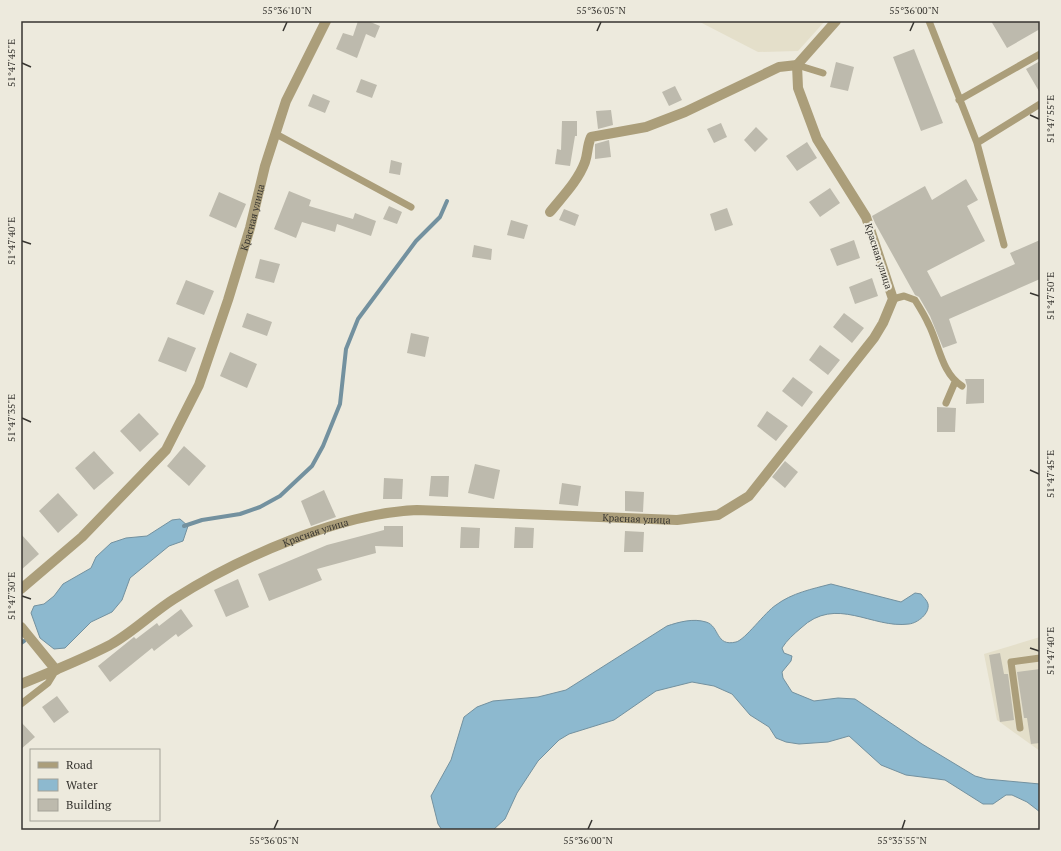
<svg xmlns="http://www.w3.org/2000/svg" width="1061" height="851" font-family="'PT Serif',serif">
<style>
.built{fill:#e4dfca}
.water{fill:#8db9cf;stroke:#73919f}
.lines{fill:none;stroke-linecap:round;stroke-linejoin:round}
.stream{stroke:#73919f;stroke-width:4}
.building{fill:#bdbaad}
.service{stroke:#ab9e7a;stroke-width:7}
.minor{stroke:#ab9e7a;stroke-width:10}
.ticks{fill:none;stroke:#373530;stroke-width:1.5}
.labels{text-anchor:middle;stroke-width:4;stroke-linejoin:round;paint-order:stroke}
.street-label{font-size:10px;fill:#373530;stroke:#edeadd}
.neatline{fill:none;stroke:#373530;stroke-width:1.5}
.ticks-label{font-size:10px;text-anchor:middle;fill:#373530}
</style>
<rect width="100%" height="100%" fill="#edeadd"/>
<path class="built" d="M 698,21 L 825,21 L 798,51 L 758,52 Z
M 1040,637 L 1040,751 L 997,720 L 984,654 Z"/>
<path class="water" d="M 180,519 L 188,526 L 183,541 L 169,546 L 130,578 L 122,600 L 112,612 L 91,622 L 65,648 L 54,649 L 40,638 L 31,613 L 34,606 L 44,604 L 54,596 L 63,584 L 91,568 L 96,557 L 111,543 L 126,538 L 147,536 L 172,520 Z
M 831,584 L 901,602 L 915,593 L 921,594 C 923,597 927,600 928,604 C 930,613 918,623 909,624 C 872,629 836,595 801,628 C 794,634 787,640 782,648 L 784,653 L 792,656 L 791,661 L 782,672 L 783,678 L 792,692 L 814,701 L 838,698 L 855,699 L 922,744 L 975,776 L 986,779 L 1040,784 L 1040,812 L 1027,802 L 1012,795 L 1006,795 L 993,804 L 983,804 L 945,780 L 906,775 L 881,765 L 849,736 L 828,742 L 799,744 L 786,742 L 776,738 L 769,727 L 750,715 L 732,694 L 714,686 L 692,682 L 656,691 L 614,720 L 569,734 L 559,740 L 538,761 L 517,793 L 505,819 L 493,830 L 442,830 L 438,824 L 431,796 L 451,760 L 464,717 L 477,707 L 493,701 L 538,697 L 566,690 L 667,626 C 679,622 693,618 706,622 C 720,626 715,647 736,642 C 745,640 765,612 776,605 C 792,593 812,589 831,584 Z"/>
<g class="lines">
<path class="stream" d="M 184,526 L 202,520 L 240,514 L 260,507 L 280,496 L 312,466 L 323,446 L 340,404 L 346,349 L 358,319 L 416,241 L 440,217 L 447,201
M 21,643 L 24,641"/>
</g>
<path class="building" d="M 358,21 L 368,21 L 380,26 L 375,38 L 366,34 L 357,58 L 336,49 L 343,33 L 353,36 Z
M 991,21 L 1040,21 L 1040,29 L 1007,48 Z
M 914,49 L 943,123 L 921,131 L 893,57 Z
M 1040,61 L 1040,93 L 1026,69 Z
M 836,62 L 854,67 L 848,91 L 830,87 Z
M 361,79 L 377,85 L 372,98 L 356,92 Z
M 675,86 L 682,100 L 669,106 L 662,92 Z
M 313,94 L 330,101 L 325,113 L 308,106 Z
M 611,110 L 613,125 L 598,129 L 596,111 Z
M 562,121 L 577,121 L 577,136 L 575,136 L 570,166 L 555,164 L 557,149 L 561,150 Z
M 721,123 L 727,137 L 714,143 L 707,129 Z
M 756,127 L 768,139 L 755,152 L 744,140 Z
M 609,140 L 611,157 L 595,159 L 595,144 Z
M 807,142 L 817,158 L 797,171 L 786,156 Z
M 391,160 L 402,163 L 400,175 L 389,173 Z
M 966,179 L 978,200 L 967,206 L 985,241 L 927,271 L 941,297 L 1015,264 L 1010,253 L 1040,240 L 1040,279 L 949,319 L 957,343 L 943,348 L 930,316 L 919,297 L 915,295 L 875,223 L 872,216 L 925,186 L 932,200 Z
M 830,188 L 840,203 L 820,217 L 809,202 Z
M 289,191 L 311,200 L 309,206 L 353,219 L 355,213 L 376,221 L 371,236 L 337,224 L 335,232 L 302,222 L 296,238 L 274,229 Z
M 219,192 L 246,204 L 236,228 L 209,216 Z
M 389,206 L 402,212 L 397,224 L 383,219 Z
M 727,208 L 733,225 L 715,231 L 710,214 Z
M 564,209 L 579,215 L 575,226 L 559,220 Z
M 511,220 L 528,225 L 524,239 L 507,235 Z
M 854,240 L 860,258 L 837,266 L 830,249 Z
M 474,245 L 492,249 L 491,260 L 472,257 Z
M 260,259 L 280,264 L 274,283 L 255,278 Z
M 872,278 L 878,296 L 855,304 L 849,287 Z
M 186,280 L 214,291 L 204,315 L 176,304 Z
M 247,313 L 272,322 L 267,336 L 242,327 Z
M 844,313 L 864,328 L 852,343 L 833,327 Z
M 411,333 L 429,337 L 425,357 L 407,353 Z
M 168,337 L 196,348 L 186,372 L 158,361 Z
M 820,345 L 840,360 L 828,375 L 809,360 Z
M 230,352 L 257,364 L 247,388 L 220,376 Z
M 793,377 L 813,392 L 802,407 L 782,391 Z
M 965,379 L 984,379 L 984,403 L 966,404 L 967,386 Z
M 937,407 L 956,408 L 955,432 L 937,432 Z
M 767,411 L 788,426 L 776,441 L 757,426 Z
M 139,413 L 159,434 L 140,452 L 120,431 Z
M 184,446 L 206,466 L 189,486 L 167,466 Z
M 94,451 L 114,473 L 94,490 L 75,468 Z
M 785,461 L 798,472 L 785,488 L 772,477 Z
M 475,464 L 500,470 L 494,499 L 468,493 Z
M 431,476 L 449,476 L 448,497 L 429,496 Z
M 384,478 L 403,479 L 402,499 L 383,499 Z
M 562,483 L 581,486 L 578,506 L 559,504 Z
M 324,490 L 336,517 L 311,526 L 301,501 Z
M 625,491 L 644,492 L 643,512 L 625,511 Z
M 58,493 L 78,515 L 58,533 L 39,511 Z
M 384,526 L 403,526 L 403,547 L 375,546 L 376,553 L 317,569 L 322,580 L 269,601 L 258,574 L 327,545 L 384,530 Z
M 461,527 L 480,528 L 479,548 L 460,548 Z
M 515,527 L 534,528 L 533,548 L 514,548 Z
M 625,531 L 644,532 L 643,552 L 624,552 Z
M 21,534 L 39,554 L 21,570 Z
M 238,579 L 249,607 L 226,617 L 214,590 Z
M 181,609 L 193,626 L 178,637 L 176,634 L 154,651 L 152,648 L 110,682 L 98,666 L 134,637 L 136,639 L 157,623 L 159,626 Z
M 1000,653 L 1004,674 L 1008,674 L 1014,720 L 1000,722 L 989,655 Z
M 1040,669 L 1040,743 L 1031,744 L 1027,718 L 1024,718 L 1017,672 Z
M 57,696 L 69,712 L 54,723 L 42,707 Z
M 21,722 L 35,737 L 21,749 Z"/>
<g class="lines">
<path class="service" d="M 929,21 L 977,143 L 1004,245
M 797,65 L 823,73
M 959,100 L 1040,54
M 276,134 L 411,207
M 977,143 L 1040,104
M 893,299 L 904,296 L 915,300 C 920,308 925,316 929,325 C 939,345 942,374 962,386
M 946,403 L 955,382
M 21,704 L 48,683 L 56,670
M 1020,728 L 1011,662 L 1040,658"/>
<g class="minor">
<path d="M 550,212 C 562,197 578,181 585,162 C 588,153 587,146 591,137 L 646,127 L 685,112 L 779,67 L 797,65"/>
<path id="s1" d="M 21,589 L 82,537 L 166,450 L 199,385 L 228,300 L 250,228 L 265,166 L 286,101 L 326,21"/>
<path d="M 21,627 L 56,670"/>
<path id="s2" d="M 21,684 C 51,672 81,660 110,645 C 133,632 152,613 174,599 C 238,558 340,513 417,510 L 677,520 L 718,515 L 749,496 L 874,338 L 883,323 L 893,299 L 866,217 L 817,139 L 798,88 L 797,65 L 836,21"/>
</g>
</g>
<path class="ticks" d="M 283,31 L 287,22M 597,31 L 601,22M 910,31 L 914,22M 22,63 L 31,67M 1030,115 L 1039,119M 22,241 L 31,244M 1030,293 L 1039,296M 22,418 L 31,422M 1030,470 L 1039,474M 22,596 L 31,599M 1030,648 L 1039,651M 274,829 L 278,820M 588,829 L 592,820M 902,829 L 905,820"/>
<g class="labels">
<g class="street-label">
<text dy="4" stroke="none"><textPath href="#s1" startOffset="450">Красная улица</textPath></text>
<text transform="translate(879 256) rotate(72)" y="4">Красная улица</text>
<text dy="4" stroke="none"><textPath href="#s2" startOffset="657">Красная улица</textPath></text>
<text dy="4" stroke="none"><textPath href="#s2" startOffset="333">Красная улица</textPath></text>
</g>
</g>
<rect width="1061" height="851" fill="none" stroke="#edeadd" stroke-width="44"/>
<rect x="30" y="749" width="130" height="72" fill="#edeadd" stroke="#a4a298"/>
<rect x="38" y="762" width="20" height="6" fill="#ab9e7a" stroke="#a4a298"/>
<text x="66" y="769" font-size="12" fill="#373530">Road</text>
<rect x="38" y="779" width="20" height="12" fill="#8db9cf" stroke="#a4a298"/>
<text x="66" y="789" font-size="12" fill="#373530">Water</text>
<rect x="38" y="799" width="20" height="12" fill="#bdbaad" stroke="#a4a298"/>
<text x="66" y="809" font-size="12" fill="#373530">Building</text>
<rect x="22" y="22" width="1017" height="807" class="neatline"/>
<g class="ticks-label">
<text x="287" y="14">55°36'10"N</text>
<text x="601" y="14">55°36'05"N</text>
<text x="914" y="14">55°36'00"N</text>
<text transform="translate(11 63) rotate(-90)" y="4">51°47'45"E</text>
<text transform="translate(1050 119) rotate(-90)" y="4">51°47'55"E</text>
<text transform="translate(11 241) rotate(-90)" y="4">51°47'40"E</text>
<text transform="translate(1050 296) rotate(-90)" y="4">51°47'50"E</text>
<text transform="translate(11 418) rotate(-90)" y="4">51°47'35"E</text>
<text transform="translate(1050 474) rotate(-90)" y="4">51°47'45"E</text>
<text transform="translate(11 596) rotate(-90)" y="4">51°47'30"E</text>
<text transform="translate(1050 651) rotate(-90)" y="4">51°47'40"E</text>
<text x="274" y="844">55°36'05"N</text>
<text x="588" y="844">55°36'00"N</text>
<text x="902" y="844">55°35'55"N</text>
</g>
</svg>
